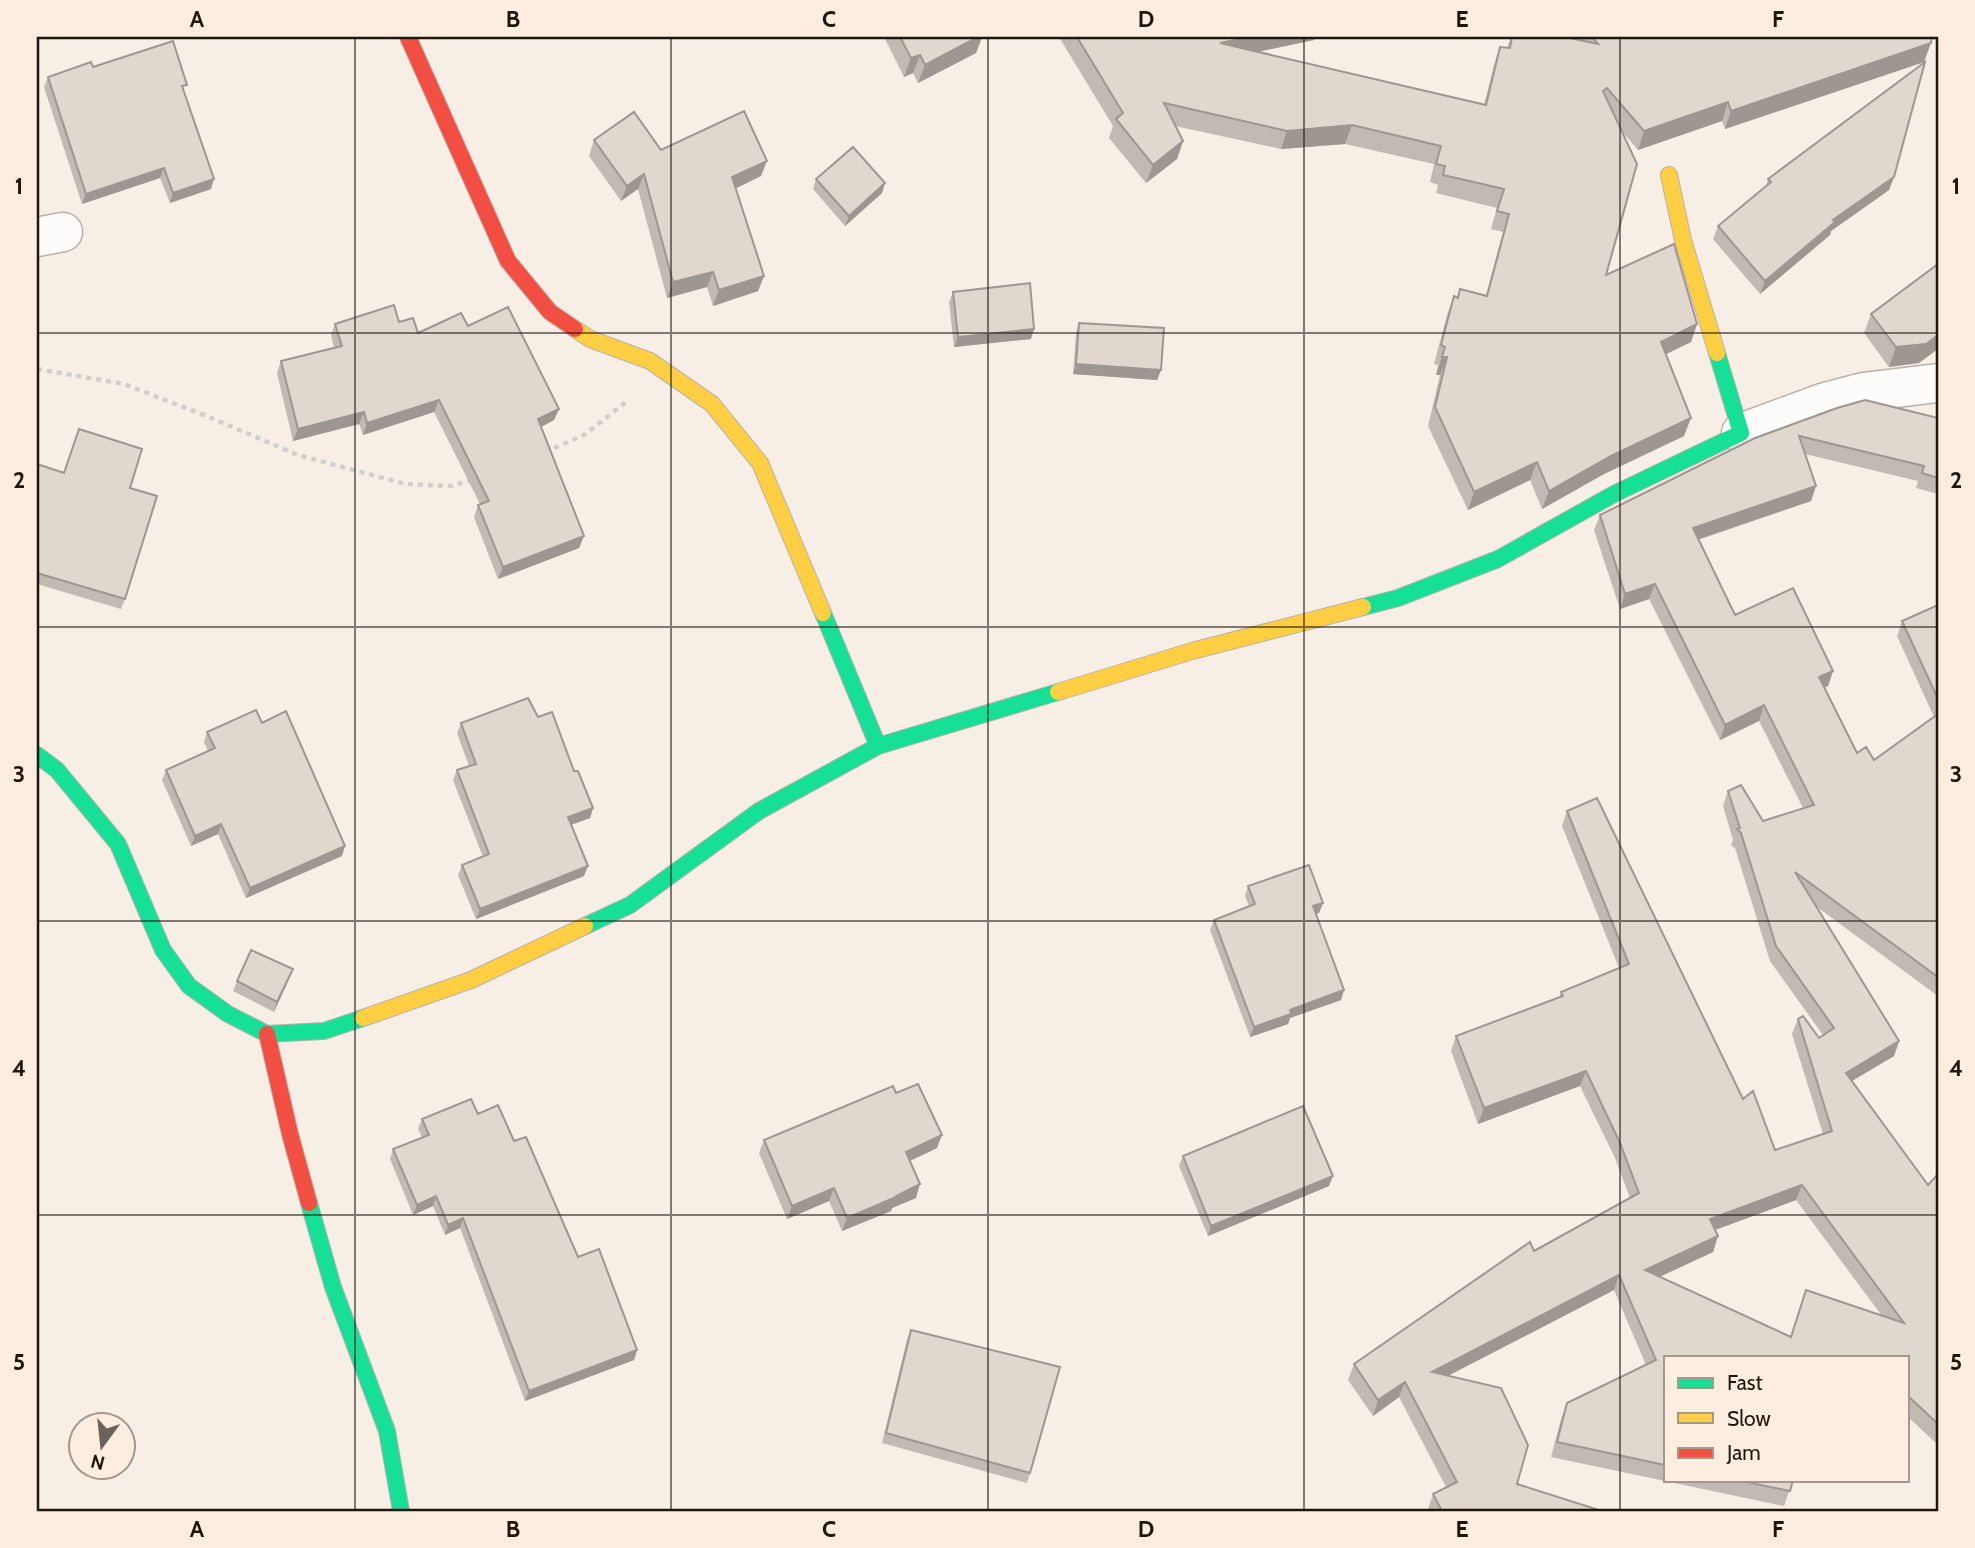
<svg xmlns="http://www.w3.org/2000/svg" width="1975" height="1548" font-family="Cabin,sans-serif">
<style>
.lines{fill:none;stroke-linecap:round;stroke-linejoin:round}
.street-casing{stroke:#b9b1aa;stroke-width:41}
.fast-casing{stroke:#b9b1aa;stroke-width:18}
.slow-casing{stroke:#b9b1aa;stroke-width:18}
.jam-casing{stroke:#b9b1aa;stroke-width:18}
.path{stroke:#d2cecb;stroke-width:4.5;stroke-dasharray:5 5;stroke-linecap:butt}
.street{stroke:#fefcfb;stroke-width:38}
.fast{stroke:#16e098;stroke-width:16}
.slow{stroke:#ffcf43;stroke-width:16}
.jam{stroke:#f24e42;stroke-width:16}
.wall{fill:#c1b9b2;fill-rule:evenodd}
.shaded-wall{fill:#9d9691}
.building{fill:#e0d7cf;stroke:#9d9691;stroke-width:2;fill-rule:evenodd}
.grid{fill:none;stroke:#1f160e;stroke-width:2;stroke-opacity:0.55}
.neatline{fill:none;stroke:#1f160e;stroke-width:2.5}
.grid-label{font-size:23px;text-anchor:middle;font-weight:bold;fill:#1f160e}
</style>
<rect width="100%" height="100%" fill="#f7eee6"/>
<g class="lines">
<defs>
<path id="street" d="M 37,237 L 63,232
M 1741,433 L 1825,402 L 1863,392 L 1938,383"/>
<path id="fast" d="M 1363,607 L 1398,598 L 1498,559 L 1614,494 L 1741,433 L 1717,353
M 823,613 L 878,746
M 37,755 L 57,770 L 118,844 L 163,950 L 189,986 L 228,1014 L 267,1034 L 324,1031 L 363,1018
M 585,926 L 630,905 L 759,811 L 878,746 L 1058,692
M 309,1203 L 333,1287 L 387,1431 L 401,1511"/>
<path id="slow" d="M 1669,175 L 1683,240 L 1717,353
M 575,329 L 590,339 L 650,361 L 712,404 L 760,463 L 823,613
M 1058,692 L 1192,651 L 1363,607
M 363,1018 L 471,980 L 585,926"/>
<path id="jam" d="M 408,37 L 508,261 L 550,312 L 575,329
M 267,1034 L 290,1134 L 309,1203"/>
</defs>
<use href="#street" class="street-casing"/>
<use href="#fast" class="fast-casing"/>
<use href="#slow" class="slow-casing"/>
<use href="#jam" class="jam-casing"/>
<path class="path" d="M 37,369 L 124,384 L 209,417 L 298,455 L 405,484 L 452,486 L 474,479
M 545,452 L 584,435 L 626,402"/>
<use href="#street" class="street"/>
<use href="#fast" class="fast"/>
<use href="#slow" class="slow"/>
<use href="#jam" class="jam"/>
</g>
<path class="wall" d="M 884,37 L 982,37 L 976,53 L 918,83 L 913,73 L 904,77 Z
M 1059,37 L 1315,37 L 1314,40 L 1257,52 L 1484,105 L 1494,65 L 1500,47 L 1507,48 L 1511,37 L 1565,37 L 1570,38 L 1569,37 L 1932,37 L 1924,62 L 1725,129 L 1722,121 L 1638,150 L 1621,130 L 1606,275 L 1697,324 L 1691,342 L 1666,354 L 1684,436 L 1604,474 L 1542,509 L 1530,480 L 1468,510 L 1428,426 L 1440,375 L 1436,375 L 1438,365 L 1434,364 L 1447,315 L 1454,296 L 1457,297 L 1460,289 L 1486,295 L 1503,232 L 1491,229 L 1497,208 L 1436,193 L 1438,185 L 1430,182 L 1434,164 L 1345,144 L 1281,149 L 1175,126 L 1183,141 L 1177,159 L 1146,183 L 1109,138 L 1113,126 Z
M 93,67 L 184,93 L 211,189 L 170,203 L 160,178 L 82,204 L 44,87 L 48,77 Z
M 594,140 L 661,150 L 761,176 L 735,189 L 764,276 L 758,291 L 713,306 L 707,287 L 667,298 L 638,189 L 621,201 L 589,156 Z
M 1894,177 L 1889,190 L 1831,231 L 1830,235 L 1760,294 L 1713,239 L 1718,226 L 1766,186 L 1768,179 Z
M 816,179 L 882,193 L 845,226 L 813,189 Z
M 953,292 L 1031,339 L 954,347 L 949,302 Z
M 1871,314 L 1919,363 L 1889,367 L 1864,333 Z
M 399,322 L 418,333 L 468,326 L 559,409 L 554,420 L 541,427 L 584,536 L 579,548 L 498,579 L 474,517 L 478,505 L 480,504 L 434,412 L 363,435 L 359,424 L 293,441 L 277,373 L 281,361 L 334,347 L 331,335 L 335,324 Z
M 1079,323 L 1161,370 L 1157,380 L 1073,374 L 1076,333 Z
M 1938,418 L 1938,494 L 1916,488 L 1918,481 L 1805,454 L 1816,486 L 1811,501 L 1698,540 L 1735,615 L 1833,671 L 1828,686 L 1824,687 L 1857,753 L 1874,760 L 1934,717 L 1897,636 L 1902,621 L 1938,605 L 1938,996 L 1817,907 L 1899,1041 L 1894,1056 L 1852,1081 L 1928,1185 L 1938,1174 L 1938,1445 L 1907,1416 L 1907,1357 L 1665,1357 L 1665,1480 L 1793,1480 L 1784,1506 L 1551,1457 L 1561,1419 L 1567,1403 L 1646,1365 L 1614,1290 L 1448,1376 L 1517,1484 L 1602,1511 L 1429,1511 L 1428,1509 L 1433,1494 L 1446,1487 L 1399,1397 L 1373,1416 L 1348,1380 L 1354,1364 L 1534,1251 L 1630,1198 L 1615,1158 L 1580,1086 L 1478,1124 L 1451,1051 L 1456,1036 L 1559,998 L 1561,992 L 1619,968 L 1562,826 L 1567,811 L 1775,1150 L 1823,1134 L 1792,1034 L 1798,1019 L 1819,1038 L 1823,1035 L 1770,961 L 1735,848 L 1731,845 L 1733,840 L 1723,806 L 1728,791 L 1763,821 L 1803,808 L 1759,721 L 1720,740 L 1649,599 L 1620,609 L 1594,530 L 1600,515 L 1755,438 ZM 1796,1200 L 1882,1316 L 1806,1290 L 1791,1337 L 1659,1277 L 1713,1252 L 1718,1236 L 1715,1230 Z
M 37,464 L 64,472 L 130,488 L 125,599 L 121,609 L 37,584 Z
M 538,717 L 574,771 L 593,808 L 590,818 L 571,825 L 584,876 L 476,919 L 458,875 L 462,865 L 483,857 L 453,780 L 457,770 L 469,766 L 457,733 L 461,723 Z
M 262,723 L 342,856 L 246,898 L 218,834 L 191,846 L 162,780 L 166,770 L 208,751 L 204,742 L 207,732 Z
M 1248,886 L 1323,903 L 1319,913 L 1316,914 L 1341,1000 L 1290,1018 L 1288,1024 L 1250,1037 L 1210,930 L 1214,920 L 1249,906 L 1245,896 Z
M 289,979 L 274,1012 L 233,991 L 237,981 Z
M 896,1093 L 937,1148 L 910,1161 L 916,1198 L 892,1208 L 891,1211 L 842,1231 L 829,1201 L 787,1219 L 759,1153 L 764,1140 Z
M 478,1114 L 514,1141 L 578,1257 L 637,1350 L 634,1360 L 525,1401 L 460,1228 L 445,1235 L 433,1206 L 413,1215 L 390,1159 L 393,1149 L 422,1137 L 418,1129 L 422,1119 Z
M 1183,1156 L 1329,1186 L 1208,1236 L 1179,1166 Z
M 911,1330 L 1030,1473 L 1027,1483 L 882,1443 L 907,1340 Z"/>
<path class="shaded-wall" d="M 978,37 L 982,37 L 976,53 L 918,83 L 925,65 Z
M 1250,37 L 1315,37 L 1314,40 L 1213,61 L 1220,43 Z
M 1931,43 L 1924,62 L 1725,129 L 1731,111 Z
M 920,55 L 913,73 L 904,77 L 911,58 Z
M 1728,102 L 1722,121 L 1638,150 L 1644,131 Z
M 1352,125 L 1345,144 L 1281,149 L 1287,131 Z
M 1183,141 L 1177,159 L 1146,183 L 1153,165 Z
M 767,161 L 761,176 L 726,193 L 732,177 Z
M 164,168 L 160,178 L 82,204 L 86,194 Z
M 644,174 L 638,189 L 621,201 L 627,186 Z
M 1894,177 L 1889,190 L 1831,231 L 1830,235 L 1760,294 L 1765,281 L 1833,220 Z
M 214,179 L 211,189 L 170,203 L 173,193 Z
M 885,183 L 882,193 L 845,226 L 849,216 Z
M 713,272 L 707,287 L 667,298 L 673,282 Z
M 764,276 L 758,291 L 713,306 L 719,290 Z
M 1697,324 L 1691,342 L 1654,360 L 1661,342 Z
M 1034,329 L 1031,339 L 954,347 L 958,337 Z
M 1938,335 L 1938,349 L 1919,363 L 1889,367 L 1896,347 Z
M 1442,357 L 1447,357 L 1440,375 L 1436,375 Z
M 1076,364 L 1161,370 L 1157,380 L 1073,374 Z
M 439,400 L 434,412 L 363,435 L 367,423 Z
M 559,409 L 554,420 L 533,431 L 538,419 Z
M 364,412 L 359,424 L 293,441 L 298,429 Z
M 1691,418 L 1684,436 L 1604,474 L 1542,509 L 1549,491 L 1611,456 Z
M 1537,462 L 1530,480 L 1468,510 L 1474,492 Z
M 1816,486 L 1811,501 L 1687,543 L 1693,528 Z
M 584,536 L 579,548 L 498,579 L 503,567 Z
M 1655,584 L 1649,599 L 1620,609 L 1625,594 Z
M 1833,671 L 1828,686 L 1814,692 L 1819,677 Z
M 1764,705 L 1759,721 L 1720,740 L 1725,725 Z
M 593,808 L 590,818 L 564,827 L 568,817 Z
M 221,824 L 218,834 L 191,846 L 195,836 Z
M 345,846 L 342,856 L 246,898 L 250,888 Z
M 588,866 L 584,876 L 476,919 L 480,909 Z
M 1323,903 L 1319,913 L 1309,916 L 1313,906 Z
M 293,969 L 289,979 L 274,1012 L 277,1002 Z
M 1344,990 L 1341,1000 L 1290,1018 L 1288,1024 L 1250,1037 L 1254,1027 L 1290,1010 Z
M 1899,1041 L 1894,1056 L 1840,1088 L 1846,1073 Z
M 1586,1071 L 1580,1086 L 1478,1124 L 1484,1108 Z
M 942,1135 L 937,1148 L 901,1165 L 906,1152 Z
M 1333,1176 L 1329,1186 L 1208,1236 L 1211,1226 Z
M 920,1184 L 916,1198 L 892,1208 L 891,1211 L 842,1231 L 847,1218 Z
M 1802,1185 L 1796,1200 L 1704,1234 L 1710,1219 Z
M 834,1188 L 829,1201 L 787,1219 L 792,1206 Z
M 436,1196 L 433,1206 L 413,1215 L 417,1205 Z
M 463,1218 L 460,1228 L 445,1235 L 448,1225 Z
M 1718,1236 L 1713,1252 L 1640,1286 L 1645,1270 Z
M 1619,1275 L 1614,1290 L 1426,1387 L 1432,1372 Z
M 637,1350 L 634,1360 L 525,1401 L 529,1391 Z
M 1405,1382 L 1399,1397 L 1373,1416 L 1378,1400 Z"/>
<path class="building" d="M 900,37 L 978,37 L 925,65 L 920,55 L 911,58 Z
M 1077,37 L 1250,37 L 1220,43 L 1486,105 L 1500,47 L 1510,48 L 1512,37 L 1565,37 L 1598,44 L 1592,37 L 1932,37 L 1931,43 L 1731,111 L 1728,102 L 1644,131 L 1607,88 L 1603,91 L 1637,164 L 1606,275 L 1674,244 L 1697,324 L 1661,342 L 1691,418 L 1611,456 L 1549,491 L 1537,462 L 1474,492 L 1435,407 L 1447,357 L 1442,357 L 1445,347 L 1441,345 L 1454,296 L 1458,298 L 1460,289 L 1487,296 L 1509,214 L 1497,211 L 1504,189 L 1443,175 L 1445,166 L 1436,164 L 1441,146 L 1352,125 L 1287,131 L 1164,103 L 1183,141 L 1153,165 L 1116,119 L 1123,113 Z
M 173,41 L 187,85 L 182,86 L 214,179 L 173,193 L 164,168 L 86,194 L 48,77 L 91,62 L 93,67 Z
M 1925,62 L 1894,177 L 1833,220 L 1835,222 L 1765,281 L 1718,226 L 1771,182 L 1768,179 Z
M 744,111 L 767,161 L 732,177 L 764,276 L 719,290 L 713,272 L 673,282 L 644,174 L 627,186 L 594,140 L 634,112 L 661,150 Z
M 853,147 L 885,183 L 849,216 L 816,179 Z
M 1938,264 L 1938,335 L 1926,344 L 1896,347 L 1871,314 Z
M 1030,283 L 1034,329 L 958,337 L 953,292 Z
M 394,305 L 399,322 L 413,318 L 418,333 L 461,313 L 468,326 L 508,307 L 559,409 L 538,419 L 584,536 L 503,567 L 478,505 L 489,501 L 439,400 L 367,423 L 364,412 L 298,429 L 281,361 L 342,346 L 335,324 Z
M 1079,323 L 1164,328 L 1161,370 L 1076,364 Z
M 1865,400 L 1938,418 L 1938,478 L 1922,473 L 1924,466 L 1799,436 L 1816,486 L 1693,528 L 1735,615 L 1793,588 L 1833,671 L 1819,677 L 1857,753 L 1866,747 L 1874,760 L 1938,714 L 1938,977 L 1795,872 L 1899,1041 L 1846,1073 L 1928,1185 L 1938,1174 L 1938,1424 L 1907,1395 L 1907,1357 L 1665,1357 L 1665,1465 L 1557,1442 L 1567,1403 L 1656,1360 L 1619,1275 L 1432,1372 L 1501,1388 L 1528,1445 L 1517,1484 L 1602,1511 L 1442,1511 L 1433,1494 L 1457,1482 L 1405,1382 L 1378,1400 L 1354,1364 L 1530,1242 L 1534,1251 L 1639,1193 L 1620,1143 L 1586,1071 L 1484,1108 L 1456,1036 L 1563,996 L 1561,992 L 1629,964 L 1567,811 L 1597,798 L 1743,1099 L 1753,1091 L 1775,1150 L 1832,1131 L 1798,1019 L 1803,1016 L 1819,1038 L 1834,1028 L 1776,946 L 1741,833 L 1737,829 L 1740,828 L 1728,791 L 1741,785 L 1763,821 L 1814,805 L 1764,705 L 1725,725 L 1655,584 L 1625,594 L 1600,515 L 1755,438 L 1837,408 ZM 1802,1185 L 1904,1323 L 1806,1290 L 1791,1337 L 1645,1270 L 1718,1236 L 1710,1219 Z
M 79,429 L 142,449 L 130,488 L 157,496 L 125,599 L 37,573 L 37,464 L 64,473 Z
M 1938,605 L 1938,699 L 1902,621 Z
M 528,698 L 538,717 L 552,712 L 574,771 L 578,771 L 593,808 L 568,817 L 588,866 L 480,909 L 462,865 L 489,854 L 457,770 L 476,764 L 461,723 Z
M 256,710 L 262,723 L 286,711 L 345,846 L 250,888 L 221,824 L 195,836 L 166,770 L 215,748 L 207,732 Z
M 1309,865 L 1323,903 L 1313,906 L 1344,990 L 1290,1010 L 1291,1014 L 1254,1027 L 1214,920 L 1255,904 L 1248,886 Z
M 251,950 L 293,969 L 277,1002 L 237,981 Z
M 918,1084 L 942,1135 L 906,1152 L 920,1184 L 896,1196 L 896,1197 L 847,1218 L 834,1188 L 792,1206 L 764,1140 L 893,1086 L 896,1093 Z
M 471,1099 L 478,1114 L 498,1105 L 514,1141 L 526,1137 L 578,1257 L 599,1249 L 637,1350 L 529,1391 L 463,1218 L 448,1225 L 436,1196 L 417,1205 L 393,1149 L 429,1135 L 422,1119 Z
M 1303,1106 L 1333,1176 L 1211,1226 L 1183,1156 Z
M 911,1330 L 1060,1367 L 1030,1473 L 886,1433 Z
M 1737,1480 L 1793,1480 L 1790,1491 Z"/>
<path class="grid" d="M 355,37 L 355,1511M 671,37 L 671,1511M 988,37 L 988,1511M 1304,37 L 1304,1511M 1620,37 L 1620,1511M 37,333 L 1938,333M 37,627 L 1938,627M 37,921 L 1938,921M 37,1215 L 1938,1215"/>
<rect width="1975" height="1548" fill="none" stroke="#fdede0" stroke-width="77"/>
<rect x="1664" y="1356" width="245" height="126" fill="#fdede0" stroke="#a4978c" stroke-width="2"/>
<rect x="1678" y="1378" width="35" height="10" fill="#16e098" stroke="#a4978c" stroke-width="2"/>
<text x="1727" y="1390" font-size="21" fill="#1f160e">Fast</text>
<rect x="1678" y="1413" width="35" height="10" fill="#ffcf43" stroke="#a4978c" stroke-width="2"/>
<text x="1727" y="1426" font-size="21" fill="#1f160e">Slow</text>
<rect x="1678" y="1448" width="35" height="10" fill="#f24e42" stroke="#a4978c" stroke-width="2"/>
<text x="1727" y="1460" font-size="21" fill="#1f160e">Jam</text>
<g transform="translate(102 1446) rotate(195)"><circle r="33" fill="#fdede0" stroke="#a4978c" stroke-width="2"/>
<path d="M0-5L12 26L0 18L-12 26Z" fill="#6b625a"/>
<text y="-10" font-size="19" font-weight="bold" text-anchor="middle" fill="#1f160e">N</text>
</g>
<rect x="38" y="38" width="1899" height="1472" class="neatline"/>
<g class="grid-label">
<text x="197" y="27">A</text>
<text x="513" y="27">B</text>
<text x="829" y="27">C</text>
<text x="1146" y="27">D</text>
<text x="1462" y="27">E</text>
<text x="1778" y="27">F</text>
<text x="19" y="194">1</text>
<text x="1956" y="194">1</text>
<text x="19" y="488">2</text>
<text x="1956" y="488">2</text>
<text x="19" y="782">3</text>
<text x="1956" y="782">3</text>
<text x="19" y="1076">4</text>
<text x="1956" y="1076">4</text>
<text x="19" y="1370">5</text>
<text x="1956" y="1370">5</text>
<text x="197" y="1537">A</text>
<text x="513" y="1537">B</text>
<text x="829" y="1537">C</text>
<text x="1146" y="1537">D</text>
<text x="1462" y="1537">E</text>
<text x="1778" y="1537">F</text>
</g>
</svg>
